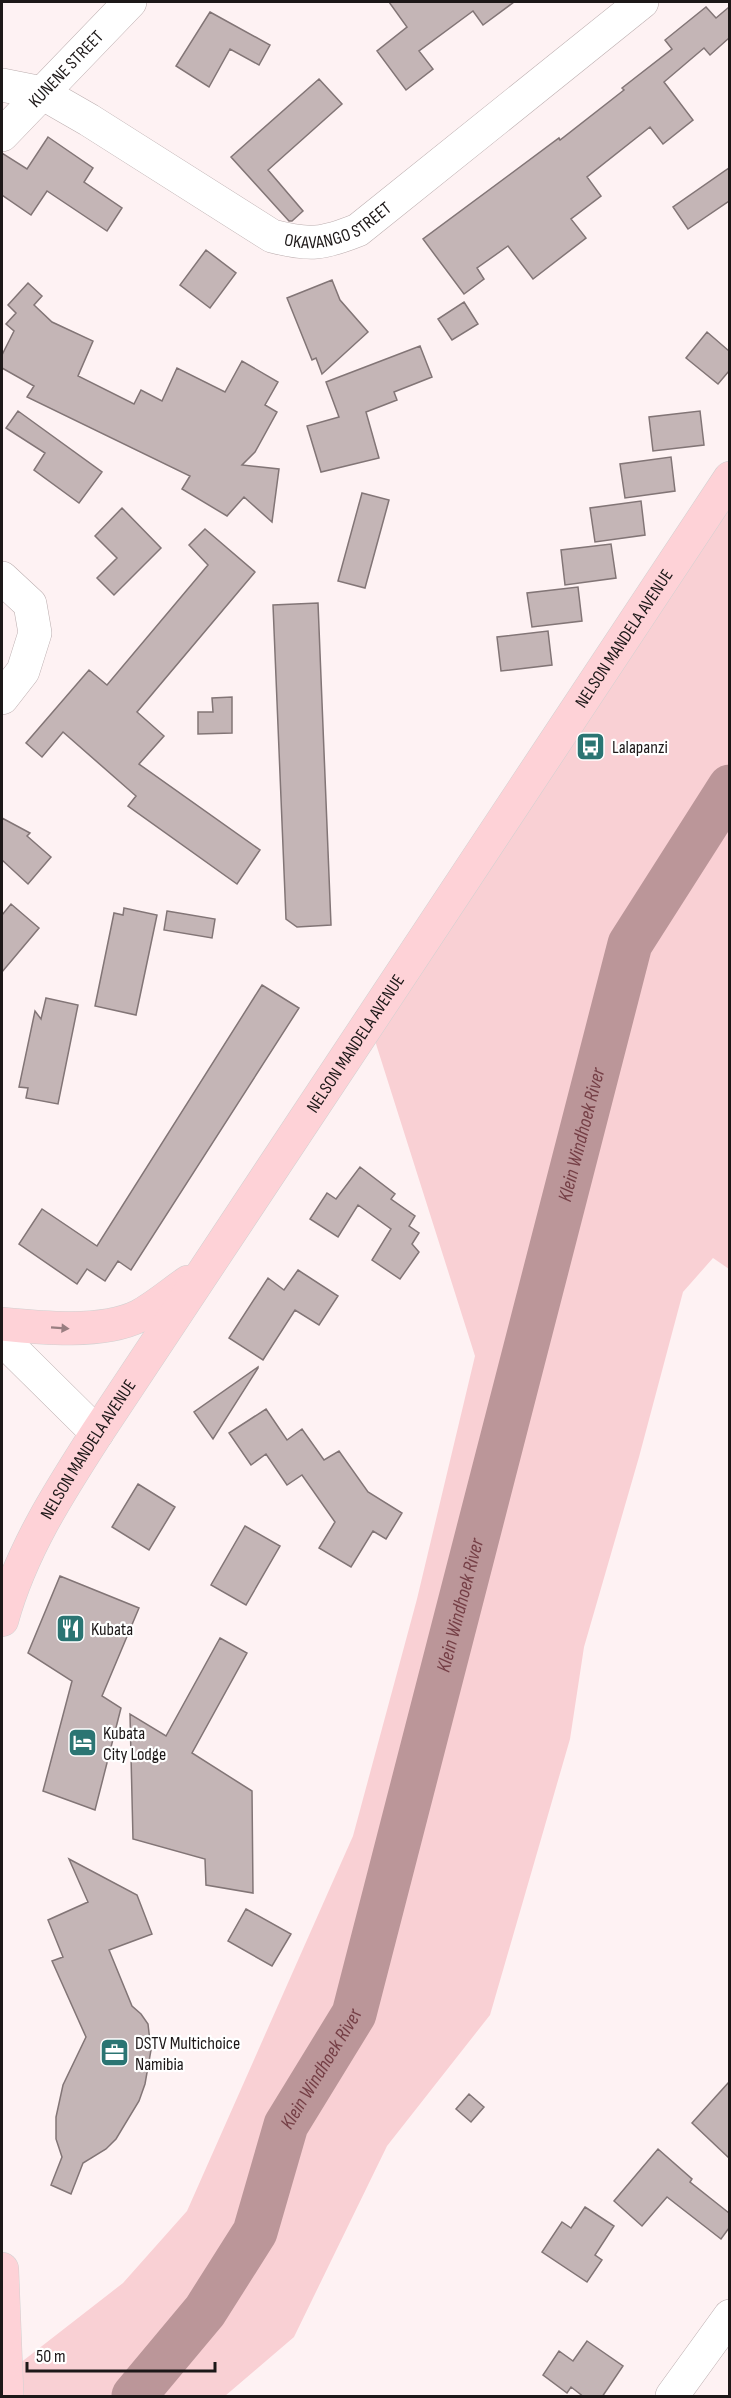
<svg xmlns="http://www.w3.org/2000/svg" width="731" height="2398" font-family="'Sofia Sans Condensed',sans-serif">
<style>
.green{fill:#f9d0d4}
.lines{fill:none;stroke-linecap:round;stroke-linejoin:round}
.river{stroke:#bb9699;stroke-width:45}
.building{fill:#c4b5b6;stroke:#827576;stroke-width:1.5}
.minor-casing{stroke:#bcaeaf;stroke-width:34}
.major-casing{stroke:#d2d1d1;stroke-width:34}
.minor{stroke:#fff;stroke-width:33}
.major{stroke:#fed2d7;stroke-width:33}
.oneway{fill:#997e81}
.labels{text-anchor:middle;stroke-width:4.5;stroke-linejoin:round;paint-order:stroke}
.street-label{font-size:18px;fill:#1d1818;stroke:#fff}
.poi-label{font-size:18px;fill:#1d1818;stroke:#fff;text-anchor:start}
.water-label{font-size:20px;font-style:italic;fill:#753f46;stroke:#fff}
</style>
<rect width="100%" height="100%" fill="#fef2f3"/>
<path class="green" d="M 729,478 L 729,1269 L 713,1258 L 683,1292 L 639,1457 L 584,1647 L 570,1739 L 490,2015 L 387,2146 L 294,2337 L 225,2396 L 7,2396 L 6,2374 L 123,2283 L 187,2211 L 353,1836 L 417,1599 L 475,1356 L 370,1025 Z"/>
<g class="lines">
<path class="river" id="s1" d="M 134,2396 L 205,2311 L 255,2232 L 286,2125 L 354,2014 L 630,944 L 730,787"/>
</g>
<path class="building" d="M 389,2 L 514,2 L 483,25 L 473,11 L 419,51 L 433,69 L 406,90 L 377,51 L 407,27 Z
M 706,7 L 716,18 L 729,7 L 729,38 L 710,55 L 704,48 L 664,82 L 693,120 L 663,144 L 650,127 L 587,177 L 601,196 L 571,219 L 586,238 L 533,279 L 508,246 L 477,268 L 484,279 L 464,294 L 423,239 L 559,138 L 560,140 L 624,90 L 622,88 L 672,49 L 665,40 Z
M 210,12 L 270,45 L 259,65 L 230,49 L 209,87 L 176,66 Z
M 319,79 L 342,104 L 268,170 L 303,211 L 292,221 L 289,221 L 231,157 Z
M 48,137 L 93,168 L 84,182 L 122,208 L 107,231 L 47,191 L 31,215 L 2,195 L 2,153 L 27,169 Z
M 729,168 L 729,201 L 688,229 L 673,207 Z
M 206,250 L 236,273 L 210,308 L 180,285 Z
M 332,280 L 340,300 L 368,332 L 322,374 L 316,358 L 312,360 L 287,298 Z
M 28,283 L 42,296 L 34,305 L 52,322 L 93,341 L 78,376 L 134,404 L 141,390 L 162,401 L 177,368 L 225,392 L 242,361 L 278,382 L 265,405 L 277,412 L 255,452 L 242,465 L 279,469 L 272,522 L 244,497 L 227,516 L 182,489 L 190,476 L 27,397 L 34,386 L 2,368 L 2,355 L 14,331 L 6,324 L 16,313 L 8,305 Z
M 464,302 L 478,324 L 452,340 L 438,319 Z
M 707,332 L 729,351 L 729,371 L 718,384 L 686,358 Z
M 420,346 L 432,377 L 394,392 L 397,400 L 366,412 L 379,458 L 321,472 L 307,426 L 339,417 L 326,382 Z
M 18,411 L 102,472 L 79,503 L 34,470 L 45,453 L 6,428 Z
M 700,411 L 704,445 L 653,451 L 649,417 Z
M 671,457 L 675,491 L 625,498 L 620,464 Z
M 362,493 L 389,500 L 365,588 L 338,581 Z
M 641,501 L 645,535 L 595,542 L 590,508 Z
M 122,508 L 161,548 L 114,595 L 97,578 L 117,558 L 95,536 Z
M 205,529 L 255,572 L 137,712 L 164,736 L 139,764 L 260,850 L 237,884 L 128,806 L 136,796 L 63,732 L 42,757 L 26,743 L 89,670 L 107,685 L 208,565 L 189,545 Z
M 611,544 L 616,578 L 565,585 L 561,550 Z
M 578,587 L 582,621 L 532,627 L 527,593 Z
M 318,603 L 331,925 L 297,927 L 286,919 L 273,605 Z
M 548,631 L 552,665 L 501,671 L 497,637 Z
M 232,697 L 232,733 L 198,734 L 198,712 L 213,712 L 212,698 Z
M 2,818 L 30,833 L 27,836 L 51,857 L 28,884 L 2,860 Z
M 11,904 L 39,928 L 2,972 L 2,915 Z
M 124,908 L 157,915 L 136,1015 L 95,1006 L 114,913 L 123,915 Z
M 167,911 L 215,919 L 212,938 L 164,930 Z
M 262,985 L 299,1008 L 131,1270 L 118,1261 L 105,1281 L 87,1269 L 77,1284 L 19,1244 L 42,1209 L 97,1246 Z
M 46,998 L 78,1005 L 58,1104 L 26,1098 L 28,1088 L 19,1087 L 35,1011 L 41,1019 Z
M 360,1167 L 395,1194 L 391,1199 L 415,1216 L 409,1226 L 419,1233 L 412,1244 L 419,1252 L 400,1279 L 372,1260 L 391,1229 L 358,1205 L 338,1237 L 310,1219 L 327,1193 L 336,1199 Z
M 298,1270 L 338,1296 L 319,1325 L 295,1310 L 263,1360 L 229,1338 L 268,1278 L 284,1290 Z
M 258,1367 L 258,1368 L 213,1439 L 194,1412 Z
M 266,1409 L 287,1440 L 302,1429 L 324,1460 L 339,1451 L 368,1492 L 402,1513 L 386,1539 L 373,1531 L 351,1567 L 319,1548 L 335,1522 L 302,1475 L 287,1485 L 266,1454 L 251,1465 L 229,1433 Z
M 138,1484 L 175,1507 L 149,1550 L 112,1527 Z
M 245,1526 L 280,1546 L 246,1605 L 211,1585 Z
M 60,1576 L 139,1608 L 102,1696 L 121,1708 L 95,1810 L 43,1791 L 72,1681 L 28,1653 Z
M 220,1638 L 247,1653 L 192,1753 L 252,1791 L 253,1893 L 206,1885 L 205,1859 L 133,1839 L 130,1714 L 166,1736 Z
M 69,1859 L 137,1895 L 152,1934 L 109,1950 L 132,2006 L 141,2014 L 148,2024 L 151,2050 L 145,2084 L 139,2101 L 116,2139 L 106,2149 L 83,2163 L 71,2194 L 51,2185 L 62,2157 L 56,2139 L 56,2117 L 63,2085 L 86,2037 L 52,1961 L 63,1957 L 48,1920 L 88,1902 Z
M 246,1909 L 291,1934 L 272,1966 L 228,1941 Z
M 729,2082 L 729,2158 L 692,2123 Z
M 469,2094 L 484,2107 L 471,2122 L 456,2109 Z
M 658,2149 L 692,2179 L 690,2182 L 729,2213 L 729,2228 L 721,2239 L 667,2197 L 642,2226 L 614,2201 Z
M 585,2207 L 614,2226 L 595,2255 L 602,2260 L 587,2282 L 542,2252 L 562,2222 L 571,2228 Z
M 587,2341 L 623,2366 L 602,2397 L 584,2397 L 571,2387 L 567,2393 L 543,2375 L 559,2351 L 573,2361 Z"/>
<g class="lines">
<defs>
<g id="minor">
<path id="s2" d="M 2,85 L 42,93 L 89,120 L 272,236 C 310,246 323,244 358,230 L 642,2"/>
<path id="s3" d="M 2,135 L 130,2"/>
<path d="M 2,578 L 30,604 L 35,633 L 23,671 L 2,698"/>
<path d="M 2,1339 L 97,1433"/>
<path d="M 672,2396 L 730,2316"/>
</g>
<g id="major">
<path d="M 2,1324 C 42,1328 102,1334 139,1316 C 156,1307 172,1293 188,1282"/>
<path id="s4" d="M 2,1620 C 21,1551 59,1492 97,1433 L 730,478"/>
<path d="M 2,2269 L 7,2396"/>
</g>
</defs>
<use href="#minor" class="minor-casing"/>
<use href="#major" class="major-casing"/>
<use href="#minor" class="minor"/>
<use href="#major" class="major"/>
</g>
<defs><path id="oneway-solid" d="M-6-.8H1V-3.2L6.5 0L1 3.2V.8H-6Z" transform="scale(1.5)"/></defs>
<use class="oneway" href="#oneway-solid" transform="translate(60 1328) rotate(4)"/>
<defs>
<symbol id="bus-square" viewBox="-11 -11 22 22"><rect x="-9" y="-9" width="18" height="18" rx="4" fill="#2b7573" stroke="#fff"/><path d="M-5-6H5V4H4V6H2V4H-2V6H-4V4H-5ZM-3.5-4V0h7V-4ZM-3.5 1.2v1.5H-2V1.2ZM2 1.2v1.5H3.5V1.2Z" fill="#fff"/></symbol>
<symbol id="restaurant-square" viewBox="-11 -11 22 22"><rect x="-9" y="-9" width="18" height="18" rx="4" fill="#2b7573" stroke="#fff"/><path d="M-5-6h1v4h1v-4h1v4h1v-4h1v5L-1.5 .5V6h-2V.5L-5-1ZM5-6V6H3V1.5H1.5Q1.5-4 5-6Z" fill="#fff"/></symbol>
<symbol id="hotel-square" viewBox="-11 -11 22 22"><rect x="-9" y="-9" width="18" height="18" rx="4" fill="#2b7573" stroke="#fff"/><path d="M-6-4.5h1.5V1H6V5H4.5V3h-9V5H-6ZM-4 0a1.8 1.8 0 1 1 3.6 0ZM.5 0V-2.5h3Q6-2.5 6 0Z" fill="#fff"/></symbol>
<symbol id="office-square" viewBox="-11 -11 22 22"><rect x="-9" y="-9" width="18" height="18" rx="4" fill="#2b7573" stroke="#fff"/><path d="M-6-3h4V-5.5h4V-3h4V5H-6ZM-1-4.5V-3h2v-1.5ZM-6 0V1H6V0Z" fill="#fff"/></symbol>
</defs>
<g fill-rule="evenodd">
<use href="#bus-square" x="574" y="730" width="33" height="33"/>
<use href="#restaurant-square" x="54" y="1612" width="33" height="33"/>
<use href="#hotel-square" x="66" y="1726" width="33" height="33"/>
<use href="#office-square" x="98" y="2036" width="33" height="33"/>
</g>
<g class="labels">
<g class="street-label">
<text dy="6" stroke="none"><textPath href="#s3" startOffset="92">KUNENE STREET</textPath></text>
<text dy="6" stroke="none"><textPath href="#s2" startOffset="382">OKAVANGO STREET</textPath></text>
<text dy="6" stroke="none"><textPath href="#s4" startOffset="1164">NELSON MANDELA AVENUE</textPath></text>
<text dy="6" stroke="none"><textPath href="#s4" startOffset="678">NELSON MANDELA AVENUE</textPath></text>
<text dy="6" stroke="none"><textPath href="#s4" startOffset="192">NELSON MANDELA AVENUE</textPath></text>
</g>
<g class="poi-label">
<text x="612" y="753">Lalapanzi</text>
<text x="91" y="1635">Kubata</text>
<text x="103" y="1739">Kubata<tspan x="103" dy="21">City Lodge</tspan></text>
<text x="135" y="2049">DSTV Multichoice<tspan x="135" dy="21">Namibia</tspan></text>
</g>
<g class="water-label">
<text dy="7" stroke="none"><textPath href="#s1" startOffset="1354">Klein Windhoek River</textPath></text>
<text dy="7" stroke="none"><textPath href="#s1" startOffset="868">Klein Windhoek River</textPath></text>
<text dy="7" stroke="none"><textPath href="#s1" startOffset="382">Klein Windhoek River</textPath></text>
</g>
</g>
<rect width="731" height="2398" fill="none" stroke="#1d1818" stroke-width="6"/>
<path d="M27 2362v9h188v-9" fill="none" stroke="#1d1818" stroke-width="3"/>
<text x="36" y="2362" font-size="18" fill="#1d1818" stroke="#ffffff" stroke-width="4.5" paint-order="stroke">50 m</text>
</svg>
